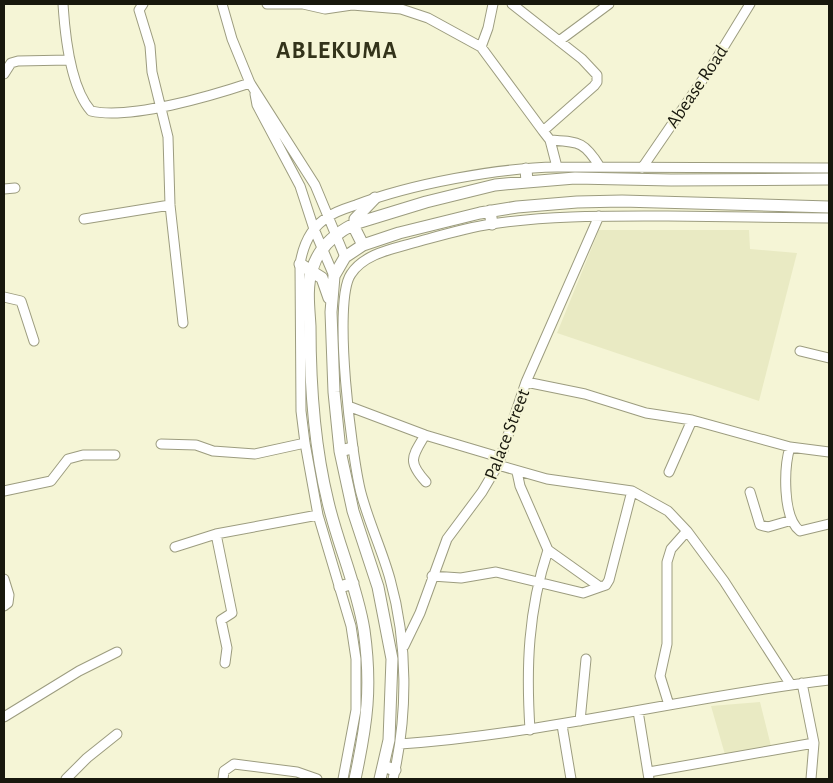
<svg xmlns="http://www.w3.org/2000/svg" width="833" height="783" font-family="'Alegreya Sans',sans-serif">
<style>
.built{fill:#e9eac3}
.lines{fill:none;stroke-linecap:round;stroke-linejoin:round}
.minor-casing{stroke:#9c9c7f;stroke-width:11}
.major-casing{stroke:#9c9c7f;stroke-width:13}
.minor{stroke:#fff;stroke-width:9}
.major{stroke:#fff;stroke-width:11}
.labels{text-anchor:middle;stroke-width:4.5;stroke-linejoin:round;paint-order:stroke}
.street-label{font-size:19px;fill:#18180d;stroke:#f5f5d6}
.district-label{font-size:24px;font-weight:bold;letter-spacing:1px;fill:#33331a;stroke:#f5f5d6}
</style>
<rect width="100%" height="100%" fill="#f5f5d6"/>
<path class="built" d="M 599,230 L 749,230 L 750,249 L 797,253 L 759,401 L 557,333 Z
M 760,702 L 772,750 L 726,758 L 711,706 Z"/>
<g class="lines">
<defs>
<path id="minor" d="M 63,4 C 65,36 70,87 91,111 C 130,120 211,96 250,83
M 143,4 L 139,10 L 150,46 L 152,72 L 168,137 L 170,205 L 183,323
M 222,4 L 232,39 L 250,83 L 315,185 L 345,257
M 267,4 L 303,4 L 325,9 L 352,5 L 401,9 L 428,18 L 481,47 L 543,131 L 550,140 L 557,167
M 512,4 L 582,59 L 597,75 L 597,82 L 594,86 L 543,131
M 559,41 L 609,4
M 481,47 L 488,28 L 493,4
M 4,74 L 11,63 L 18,61 L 69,60
M 255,94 L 257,105 L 300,186 L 314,229 L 334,276
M 550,140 C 579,142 584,141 600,167
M 642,168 L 712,66 L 750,4
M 4,189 L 15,188
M 84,219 L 170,205
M 4,297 L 21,301 L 34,341
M 800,351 L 829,358
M 526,382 L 585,394 L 646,413 L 692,420 L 790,447
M 348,406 L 425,435 L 499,457
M 425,435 C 412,457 407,461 426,482
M 161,444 L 196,445 L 213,451 L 255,454 L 305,443
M 829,452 L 790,447 C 784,467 782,517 800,531 L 829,524
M 498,465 L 547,479 L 632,491 L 668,511 L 687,531 L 724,581 L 791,685
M 517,472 L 520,486 L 548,550 L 600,587 L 606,585 L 609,580 L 632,491
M 669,472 L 692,420
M 4,491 L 51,481 L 68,459 L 83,455 L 115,455
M 750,492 L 760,525 L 768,527 L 792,520
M 216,534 L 232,613 L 221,620 L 227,648 L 225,663
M 175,547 L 216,534 L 318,515
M 432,576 L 461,578 L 496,572 L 583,593 L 600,587
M 4,579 L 9,595 L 8,603 L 4,606
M 404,646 L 420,613 L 447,539 L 482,492 L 498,465 L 526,382 L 599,216
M 802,683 L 814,743 L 811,779
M 669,705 L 660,676 L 667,644 L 667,562 L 671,549 L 687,531
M 638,711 L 649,779
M 4,717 L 79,671 L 117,652
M 580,721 L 586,659
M 562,725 L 571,779
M 530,730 C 526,667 528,611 548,550
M 400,744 C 545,734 685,697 829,680
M 649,772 L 814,743
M 66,779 L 87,758 L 117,734
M 223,779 L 224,771 L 234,764 L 297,772 L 317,779
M 343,779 L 356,710 L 356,659 L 351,626 L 318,515 L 305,443 L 301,411 L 300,264 C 303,246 311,227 328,217 C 336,211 347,208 356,205 C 411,184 498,168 557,167 L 829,168
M 393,779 C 408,715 408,643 390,579 C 382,550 369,523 361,493 C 352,458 332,301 351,274 C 364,254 392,249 413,243 C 439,236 465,228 491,224 C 550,215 609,216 668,216 C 722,217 775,217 829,218"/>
<path id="major" d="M 526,169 L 527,182
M 490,211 L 492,224
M 363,245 L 355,229 L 355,219 L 375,198
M 300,264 L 322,278 L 329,298
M 340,451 L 352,448
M 340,587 L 353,583
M 383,766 L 395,770
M 355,779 C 367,723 372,687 364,630 C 357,586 338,545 328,502 C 314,445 310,385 310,326 C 309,308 306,287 312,270 C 318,248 334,234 354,224 L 426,202 L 495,185 L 527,182 L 575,178 L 671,180 L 829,179
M 380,779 L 389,740 L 392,659 L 378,587 L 353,511 L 340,451 L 334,392 L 331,312 L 334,276 L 345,257 L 363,245 L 399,233 L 480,213 L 517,207 L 577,202 L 622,201 L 829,207"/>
</defs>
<use href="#minor" class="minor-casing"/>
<use href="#major" class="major-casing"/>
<use href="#minor" class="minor"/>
<use href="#major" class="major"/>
</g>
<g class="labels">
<g class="street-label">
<text transform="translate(696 86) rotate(-56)" y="7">Abease Road</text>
<text transform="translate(506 434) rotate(-69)" y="7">Palace Street</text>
</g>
<g class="district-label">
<text x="337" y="58">ABLEKUMA</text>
</g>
</g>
<rect width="833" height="783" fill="none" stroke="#18180d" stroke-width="10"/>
</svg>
